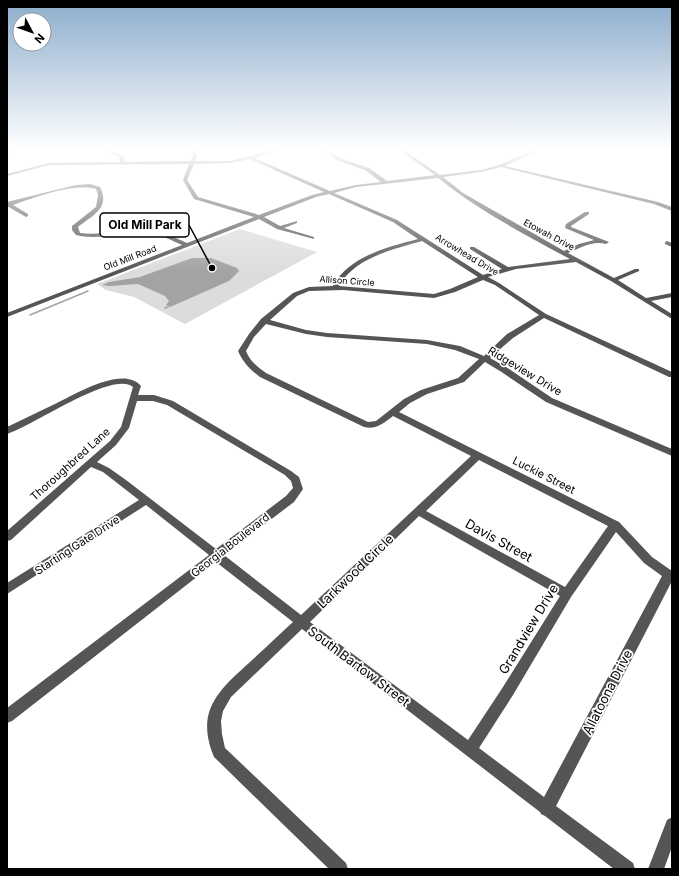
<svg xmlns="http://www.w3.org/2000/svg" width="679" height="876" font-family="Inter,sans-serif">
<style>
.green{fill:#dcdcdc}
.water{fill:#a3a3a3}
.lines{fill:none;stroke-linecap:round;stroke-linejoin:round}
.stream{stroke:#a3a3a3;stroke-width:1.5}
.minor{fill:#555;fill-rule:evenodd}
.labels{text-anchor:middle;stroke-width:3.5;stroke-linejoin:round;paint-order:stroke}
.far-street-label{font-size:9px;fill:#000;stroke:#fff}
.street-label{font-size:11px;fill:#000;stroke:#fff}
.near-street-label{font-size:13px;fill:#000;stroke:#fff}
.leader{fill:none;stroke:#000;stroke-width:1.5}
.callout-dot{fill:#000;stroke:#fff;stroke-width:1.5}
.callout{fill:#fff;stroke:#000;stroke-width:1.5}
.callout-label{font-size:12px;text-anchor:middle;font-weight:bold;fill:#000}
</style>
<rect width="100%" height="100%" fill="#fff"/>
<path class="green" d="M 240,229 L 317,252 L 185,324 L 134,297 L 106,290 L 97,284 Z"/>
<path class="water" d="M 192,258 L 211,258 L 237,268 L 239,271 L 229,281 L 170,307 L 166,305 L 169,301 L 165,296 L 138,284 L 110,286 L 102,285 L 109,282 L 140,277 Z"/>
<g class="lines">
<path class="stream" d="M 165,308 L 168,307
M 30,315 L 88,291"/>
<path class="minor" d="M 15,150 L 21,150 L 7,154 L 7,152 Z
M 103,150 L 108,150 L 123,155 L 125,162 L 191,161 L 193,156 L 191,150 L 195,150 L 197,156 L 195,161 L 231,161 L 272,150 L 278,150 L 254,158 L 330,191 L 356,185 L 381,182 L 365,170 L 336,160 L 323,150 L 328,150 L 340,158 L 369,168 L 387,181 L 435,175 L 399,150 L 404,150 L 440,175 L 481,170 L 499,165 L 534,150 L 539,150 L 505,166 L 658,202 L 672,207 L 672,211 L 654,204 L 501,167 L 481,172 L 443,177 L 463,193 L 564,251 L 579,244 L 594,240 L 565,228 L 566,224 L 585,212 L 589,212 L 589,214 L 571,226 L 571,227 L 609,242 L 606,244 C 593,240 580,248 568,253 L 614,278 L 635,269 L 639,269 L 639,271 L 618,280 L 646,298 L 672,293 L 672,297 L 651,301 L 672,314 L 672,319 L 611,281 L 576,262 L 516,269 L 488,277 L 499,283 L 546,314 L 672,372 L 672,377 L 669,377 L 544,318 L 513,338 L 490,358 L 506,367 L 552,398 L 672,449 L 672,456 L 546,402 L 500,371 L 485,362 L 464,382 L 427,394 L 410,403 L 399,412 L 619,522 L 652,557 L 672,571 L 672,581 L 556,806 L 633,863 L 635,869 L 614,869 L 545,816 L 541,814 L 540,812 L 302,629 L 231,697 L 223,711 L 221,721 L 222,734 L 225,748 L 346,863 L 348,869 L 329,869 L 214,757 C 195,711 218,691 250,662 C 264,649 278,636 293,622 L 216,562 L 12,721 L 7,723 L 7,708 L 209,555 L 146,505 L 7,594 L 7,583 L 139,500 L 103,472 L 91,467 L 11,540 L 7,541 L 7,531 L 110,441 L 121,427 L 133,387 C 112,370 32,427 7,434 L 7,427 C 24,419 40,411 57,403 C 76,394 123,365 141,386 L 138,395 L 154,395 L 173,401 L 291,471 L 299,477 L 303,489 L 294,502 L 224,555 L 301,615 L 471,456 L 393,416 C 384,423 376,430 364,427 L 260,377 C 250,370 243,362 238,351 L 249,334 L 261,319 L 293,293 L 309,287 L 333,286 C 349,256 388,247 418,239 L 393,222 L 329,194 L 316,197 L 264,217 L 280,226 L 297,221 L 297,223 L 284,228 L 314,237 L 314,239 L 277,229 L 259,219 L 7,317 L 7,313 L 182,245 C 171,240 159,234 147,233 C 123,231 100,241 76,235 L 72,230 L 72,226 L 96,207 L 98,195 L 96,189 C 72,183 36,197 13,205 L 28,214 L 28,216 L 26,217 L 7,206 L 7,202 L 76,185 L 90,184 L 100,187 C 111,208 92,216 78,227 L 80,233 C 102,236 123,228 146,229 C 160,230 174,237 187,243 L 254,217 L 194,199 L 183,180 L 189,164 L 49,165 L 7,176 L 7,174 L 49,163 L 120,162 L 119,157 ZM 250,159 L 324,192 L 312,195 L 259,215 L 198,197 L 187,180 L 194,164 L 231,163 ZM 438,178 C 478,210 525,235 570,259 L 508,267 L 474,247 L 470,247 L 470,249 L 502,269 L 483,275 L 397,220 L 334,193 L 356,187 ZM 422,241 L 478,277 L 450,289 L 434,294 L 339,286 C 354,258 394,249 422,241 ZM 483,280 L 495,285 L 539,315 L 507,334 L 484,356 L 460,346 L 427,340 L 327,333 L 306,330 L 270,320 L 297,296 L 309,291 L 343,290 L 434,298 L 455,292 ZM 266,324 L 306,334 L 327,337 L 427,344 L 455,350 L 479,359 L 458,378 L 421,390 L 404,399 L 376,421 L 368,422 L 266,373 C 257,367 250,361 246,351 L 254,337 ZM 137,401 L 153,401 L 167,405 L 285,475 L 291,481 L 293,488 L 286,496 L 216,549 L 126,480 L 109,468 L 97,462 L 116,445 L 129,428 ZM 479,460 L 608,526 L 565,587 L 426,511 ZM 419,516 L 560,596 L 503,687 L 468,740 L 310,622 ZM 616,532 L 644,563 L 662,576 L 544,797 L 479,748 L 513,695 L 571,597 Z
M 667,241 L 672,243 L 672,247 L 665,244 L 665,242 Z
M 672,817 L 672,847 L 664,869 L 648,869 L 667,820 Z"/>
</g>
<linearGradient id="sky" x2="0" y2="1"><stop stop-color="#8cadcc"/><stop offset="0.55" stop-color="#fff"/><stop offset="1" stop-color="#fff" stop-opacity="0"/></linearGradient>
<rect width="679" height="272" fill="url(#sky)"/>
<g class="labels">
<g class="far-street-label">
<text transform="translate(549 235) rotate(28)" y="3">Etowah Drive</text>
<text transform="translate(467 255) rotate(31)" y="3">Arrowhead Drive</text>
<text transform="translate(130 258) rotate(-21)" y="3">Old Mill Road</text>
<text transform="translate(347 281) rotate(4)" y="3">Allison Circle</text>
</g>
<g class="street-label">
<text transform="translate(525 371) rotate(31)" y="4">Ridgeview Drive</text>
<text transform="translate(70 464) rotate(-42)" y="4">Thoroughbred Lane</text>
<text transform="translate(544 475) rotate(27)" y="4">Luckie Street</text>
<text transform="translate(77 545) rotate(-33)" y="4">Starting Gate Drive</text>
<text transform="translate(230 545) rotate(-38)" y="4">Georgia Boulevard</text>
</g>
<g class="near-street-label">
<text transform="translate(499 540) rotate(29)" y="5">Davis Street</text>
<text transform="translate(355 571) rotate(-44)" y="5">Larkwood Circle</text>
<text transform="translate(528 629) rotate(-59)" y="5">Grandview Drive</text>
<text transform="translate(359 666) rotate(37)" y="5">South Bartow Street</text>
<text transform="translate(607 692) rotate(-63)" y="5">Allatoona Drive</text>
</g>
</g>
<path class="leader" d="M212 268L189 225"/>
<circle class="callout-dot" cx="212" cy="268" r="4"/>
<rect class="callout" x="100" y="213" width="89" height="24" rx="4"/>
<g class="callout-label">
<text x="145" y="229">Old Mill Park</text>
</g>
<rect width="679" height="876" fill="none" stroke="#000000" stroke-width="16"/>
<g transform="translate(32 32) rotate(131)"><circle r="19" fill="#ffffff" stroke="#999999"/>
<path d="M0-3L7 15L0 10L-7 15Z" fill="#000000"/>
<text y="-6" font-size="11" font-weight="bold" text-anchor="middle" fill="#000000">N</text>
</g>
</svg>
